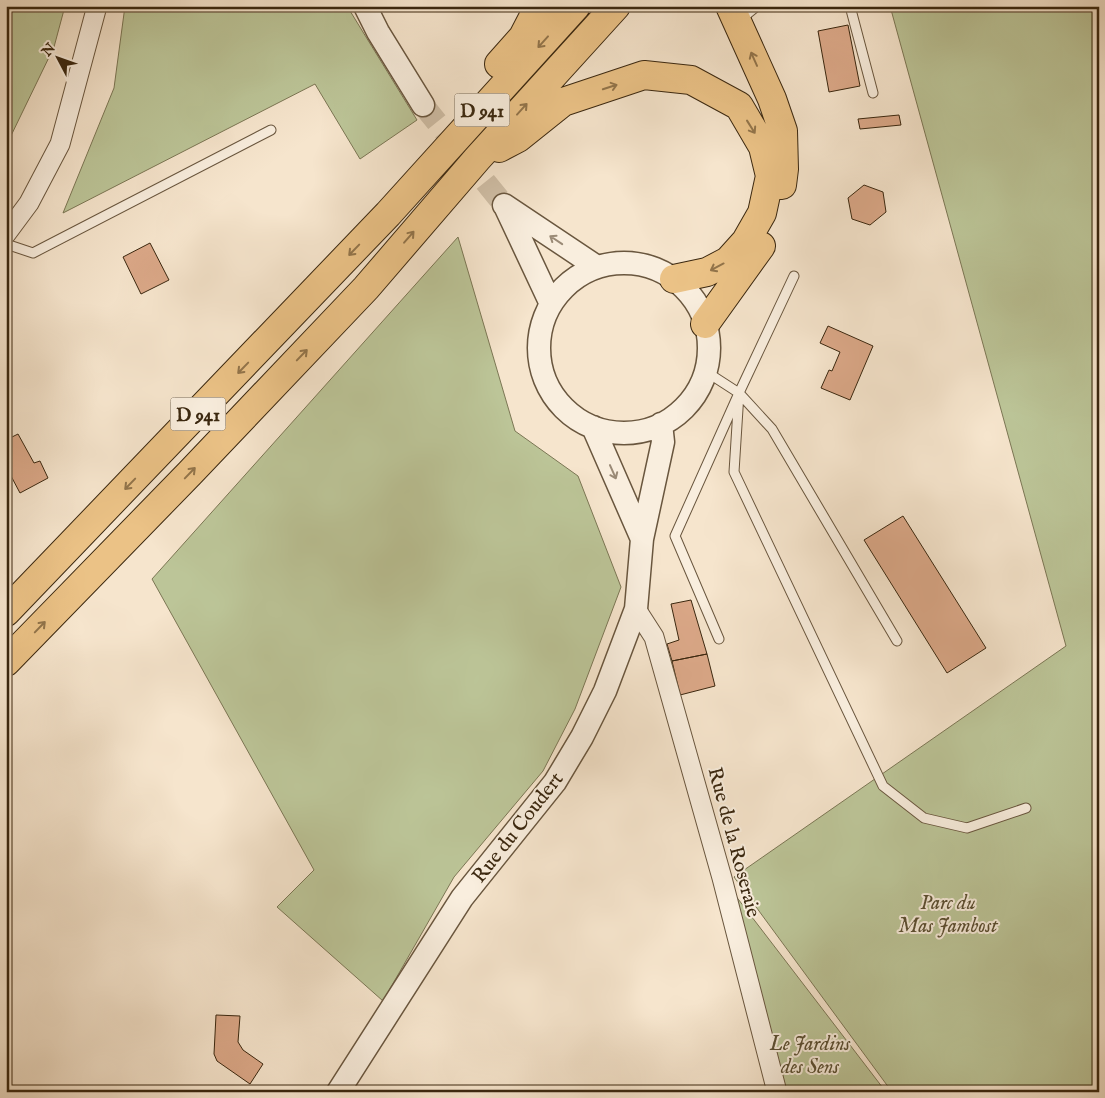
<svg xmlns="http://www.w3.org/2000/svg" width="1105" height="1098" font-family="'IM FELL English',serif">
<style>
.green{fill:#bcc598;stroke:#7b7654}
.building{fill:#dba888;stroke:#3a270f}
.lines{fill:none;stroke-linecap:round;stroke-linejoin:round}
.tertiary-tunnel{stroke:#d0bfa7;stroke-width:22;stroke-dasharray:22 11;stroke-linecap:butt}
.service-casing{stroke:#69563e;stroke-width:11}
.minor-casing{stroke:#69563e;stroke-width:21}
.tertiary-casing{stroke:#69563e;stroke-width:25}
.trunk-casing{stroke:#3a270f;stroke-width:30}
.service{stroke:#f9eede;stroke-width:9}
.minor{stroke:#f9eede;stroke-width:19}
.tertiary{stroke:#f9eede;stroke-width:22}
.trunk{stroke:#ebc286;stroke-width:28}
.oneway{stroke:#92744a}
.oneway2{stroke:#9a8a76}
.labels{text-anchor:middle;stroke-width:4;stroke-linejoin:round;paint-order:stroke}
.shield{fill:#f9eede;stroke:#73634d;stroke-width:1}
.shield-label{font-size:19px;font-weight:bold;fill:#3a270f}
.street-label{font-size:20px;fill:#3a270f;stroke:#f9eede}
.park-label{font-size:20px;font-style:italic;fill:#5a4e31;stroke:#f9eede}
</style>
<rect width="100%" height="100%" fill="#f6e5cd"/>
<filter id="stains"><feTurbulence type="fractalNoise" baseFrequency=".004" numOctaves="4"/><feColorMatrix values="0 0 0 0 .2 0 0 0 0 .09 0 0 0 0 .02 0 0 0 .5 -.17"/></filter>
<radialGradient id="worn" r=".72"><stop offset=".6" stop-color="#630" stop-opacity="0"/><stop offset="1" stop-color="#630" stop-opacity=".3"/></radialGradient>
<path class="green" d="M 6,6 L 65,6 L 54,47 L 6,146 Z
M 125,6 L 347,6 L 417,120 L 360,159 L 315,84 L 63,213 L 114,88 Z
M 890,6 L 1099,6 L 1099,1092 L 892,1092 L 734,877 L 1066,646 Z
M 458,237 L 515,431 L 578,476 L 621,587 L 575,709 L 543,771 L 454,877 L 383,1001 L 277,907 L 314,870 L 152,579 Z
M 722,878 L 886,1092 L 783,1092 Z"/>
<path class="building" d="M 848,25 L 860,86 L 829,92 L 818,31 Z
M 899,115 L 901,125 L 860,129 L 858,119 Z
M 864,185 L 883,192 L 886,212 L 870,225 L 852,219 L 848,198 Z
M 150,243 L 169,280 L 141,294 L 123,257 Z
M 828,326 L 873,346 L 850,400 L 821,388 L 829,370 L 832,371 L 840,352 L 820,343 Z
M 18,434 L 34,463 L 40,461 L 48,478 L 20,493 L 11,476 L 6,478 L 6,440 Z
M 903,516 L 986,648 L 947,673 L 864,540 Z
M 691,600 L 707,654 L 672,661 L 667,644 L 679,640 L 671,604 Z
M 707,654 L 715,686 L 680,695 L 672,661 Z
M 216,1015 L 240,1016 L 238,1042 L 243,1050 L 263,1064 L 250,1084 L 217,1061 L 214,1054 Z"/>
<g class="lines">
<path class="tertiary-tunnel" d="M 423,105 L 504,205"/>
<defs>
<path id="service" d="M 850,6 L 873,93
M 740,20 L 757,6
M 6,244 L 33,253 L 271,130
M 705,371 L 739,393 L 772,429 L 897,641
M 739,393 L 734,472 L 883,786 L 924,818 L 967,828 L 1026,808
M 719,639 L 675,536 L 739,393 L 794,276"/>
<path id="minor" d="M 6,234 L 29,203 L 60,144 L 97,6
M 636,609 L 654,637 L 722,878 L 777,1092"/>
<path id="tertiary" d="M 365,6 L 378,32 L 423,105
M 504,205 L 597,267
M 505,206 L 551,304
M539 348a85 85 0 1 1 170 0a85 85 0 1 1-170 0Z
M 593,427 L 642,539
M 338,1092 L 462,898 L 555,782 L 582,737 L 605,691 L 636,609 L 642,539 L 663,442 L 661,424"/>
<path id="trunk" d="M 730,6 L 772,99 L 783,131 L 784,169 L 782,185
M 499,64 L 523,37 L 539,6
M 499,148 L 518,138 L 563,102 L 644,75 L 691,80 L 739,106 L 763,147 L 770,176 L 762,213 L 746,241 L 728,261 L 707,272 L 674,279
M 705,324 L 761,246
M 6,612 L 388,214 L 576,6
M 6,662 L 190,473 L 366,288 L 477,159 L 616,6"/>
</defs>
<use href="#service" class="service-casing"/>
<use href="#minor" class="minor-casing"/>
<use href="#tertiary" class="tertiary-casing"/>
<use href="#trunk" class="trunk-casing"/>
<use href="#service" class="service"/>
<use href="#minor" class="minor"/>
<use href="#tertiary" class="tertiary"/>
<use href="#trunk" class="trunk"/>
</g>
<defs><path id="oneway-shaft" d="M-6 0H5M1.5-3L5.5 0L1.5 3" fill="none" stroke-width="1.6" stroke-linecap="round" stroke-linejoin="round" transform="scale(1.25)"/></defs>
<g class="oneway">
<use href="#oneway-shaft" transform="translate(543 42) rotate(132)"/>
<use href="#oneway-shaft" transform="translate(754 59) rotate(-114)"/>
<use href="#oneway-shaft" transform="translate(610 87) rotate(-18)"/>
<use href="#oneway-shaft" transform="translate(522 109) rotate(-48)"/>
<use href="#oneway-shaft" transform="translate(751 127) rotate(58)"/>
<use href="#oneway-shaft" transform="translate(409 237) rotate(-49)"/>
<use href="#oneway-shaft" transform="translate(354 250) rotate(134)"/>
<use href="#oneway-shaft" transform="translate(717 267) rotate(152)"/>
<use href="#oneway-shaft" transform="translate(302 355) rotate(-46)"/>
<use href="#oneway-shaft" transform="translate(243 368) rotate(134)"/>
<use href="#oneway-shaft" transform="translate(190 473) rotate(-46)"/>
<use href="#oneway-shaft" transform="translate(130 484) rotate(134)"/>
<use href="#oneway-shaft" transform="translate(40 627) rotate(-46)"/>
</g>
<g class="oneway2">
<use href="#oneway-shaft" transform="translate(556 240) rotate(-146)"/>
<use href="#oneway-shaft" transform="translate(613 472) rotate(66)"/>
</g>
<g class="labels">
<g class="shield">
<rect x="454.5" y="93.5" width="55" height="33" rx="4"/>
<rect x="170.5" y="397.5" width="55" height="33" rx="4"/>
</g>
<g class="shield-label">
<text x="482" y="117">D 941</text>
<text x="198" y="421">D 941</text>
</g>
<g class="street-label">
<text transform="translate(517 827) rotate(-52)" y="7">Rue du Coudert</text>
<text transform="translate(735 842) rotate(75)" y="7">Rue de la Roseraie</text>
</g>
<g class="park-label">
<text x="948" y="909">Parc du<tspan x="948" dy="23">Mas Jambost</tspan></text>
<text x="810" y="1050">Le Jardins<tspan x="810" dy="23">des Sens</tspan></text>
</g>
</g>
<rect width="1105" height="1098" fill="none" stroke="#f6e5cd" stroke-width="25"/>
<rect x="8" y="8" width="1090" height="1083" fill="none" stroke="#3a270f" stroke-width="2.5"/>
<rect x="12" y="12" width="1080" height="1073" fill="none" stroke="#3a270f"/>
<g transform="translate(58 58) rotate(311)" stroke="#f9eede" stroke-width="4" paint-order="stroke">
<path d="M0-4L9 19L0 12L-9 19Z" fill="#3a270f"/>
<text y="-8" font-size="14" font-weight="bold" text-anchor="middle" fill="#3a270f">N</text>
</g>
<rect width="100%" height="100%" filter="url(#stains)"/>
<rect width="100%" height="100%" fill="url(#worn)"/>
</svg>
